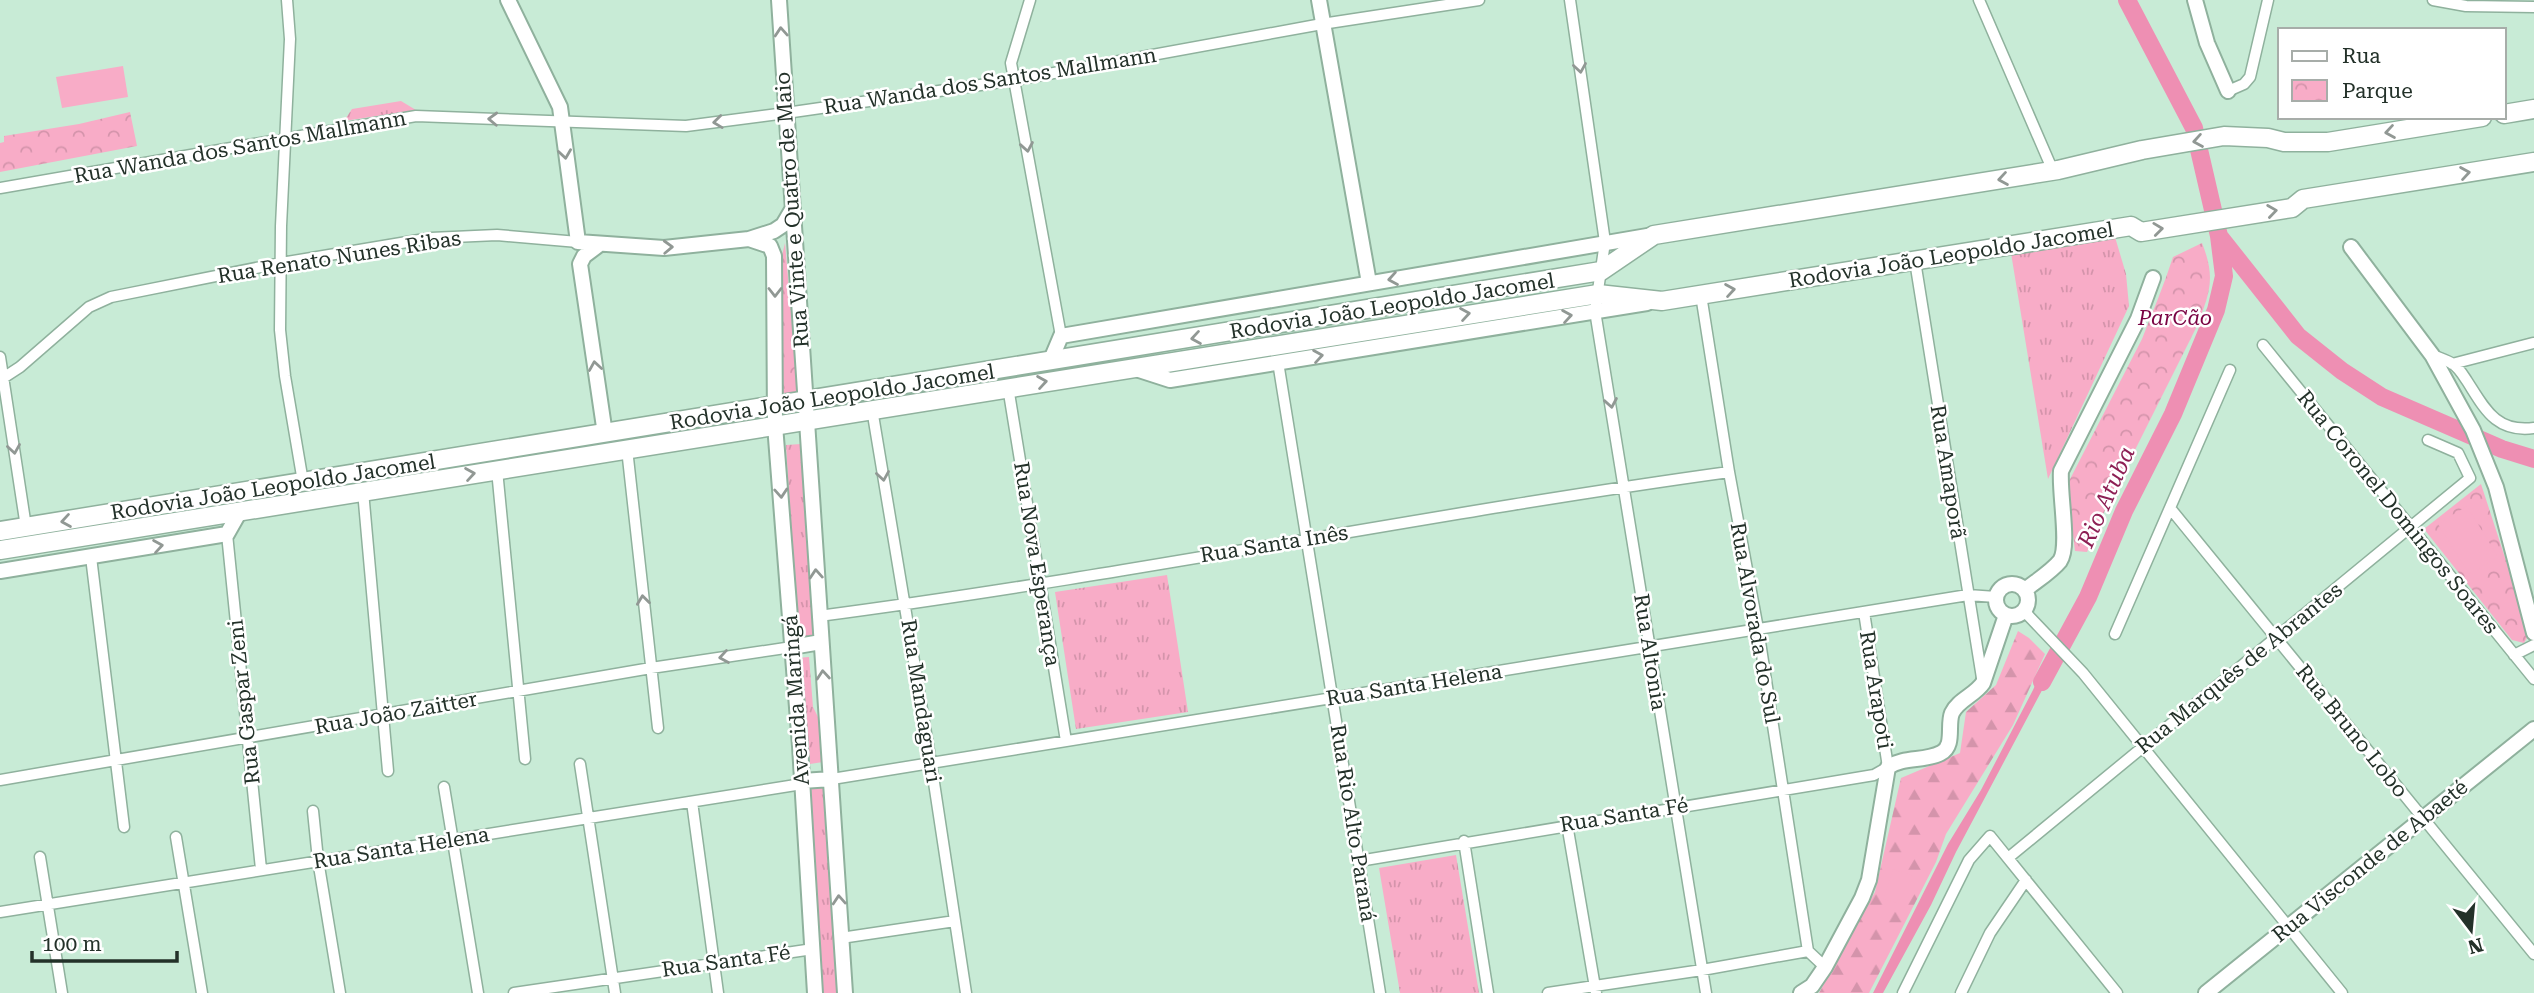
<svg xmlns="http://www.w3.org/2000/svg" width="2534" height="993" font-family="'Roboto Serif',serif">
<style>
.grass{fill:url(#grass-tufts)}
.forest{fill:url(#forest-firs)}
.park{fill:url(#park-crowns)}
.pitch{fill:#f8acc7}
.water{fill:#ee8fb3}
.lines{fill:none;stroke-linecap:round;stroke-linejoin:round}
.river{stroke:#ee8fb3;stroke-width:18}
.street-casing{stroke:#8fb19d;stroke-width:13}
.secondary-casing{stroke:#8fb19d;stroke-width:18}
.primary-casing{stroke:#8fb19d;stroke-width:18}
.highway-casing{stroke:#8fb19d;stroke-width:21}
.street{stroke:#fff;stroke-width:10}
.secondary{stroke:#fff;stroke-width:14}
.primary{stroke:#fff;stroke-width:14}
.highway{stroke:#fff;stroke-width:18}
.oneway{stroke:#919894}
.labels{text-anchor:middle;stroke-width:5;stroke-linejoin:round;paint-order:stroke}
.street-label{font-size:21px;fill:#233129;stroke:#fff}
.park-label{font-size:21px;font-style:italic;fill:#790343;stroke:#fff}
.water-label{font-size:23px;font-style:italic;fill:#8d1f54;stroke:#fff}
</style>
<defs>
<pattern id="grass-tufts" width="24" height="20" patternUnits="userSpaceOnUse" patternTransform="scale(1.75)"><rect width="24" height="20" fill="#f8acc7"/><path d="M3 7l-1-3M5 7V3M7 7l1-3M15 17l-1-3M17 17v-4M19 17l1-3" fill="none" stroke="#d494ab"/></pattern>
<pattern id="forest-firs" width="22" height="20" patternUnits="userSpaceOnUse" patternTransform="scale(1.75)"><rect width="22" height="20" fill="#f8acc7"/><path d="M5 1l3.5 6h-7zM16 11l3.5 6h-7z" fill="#d494ab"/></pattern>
<pattern id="park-crowns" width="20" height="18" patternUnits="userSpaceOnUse" patternTransform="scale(1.75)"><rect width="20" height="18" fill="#f8acc7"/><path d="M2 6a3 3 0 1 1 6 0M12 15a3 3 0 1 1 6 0" fill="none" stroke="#d494ab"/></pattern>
</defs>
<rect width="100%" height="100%" fill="#c8ebd6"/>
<path class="grass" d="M 401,101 L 416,110 L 344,121 L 352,109 Z
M 2115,237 L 2126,274 L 2129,306 L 2048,479 L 2011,253 Z
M 801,444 L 814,637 L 798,638 L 786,445 Z
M 1167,575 L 1188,712 L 1076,729 L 1055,592 Z
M 809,657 L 813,707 L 820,721 L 823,762 L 810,764 L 805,708 L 800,697 L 797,658 Z
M 827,784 L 840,993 L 821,993 L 811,787 Z
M 1456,855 L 1479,993 L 1400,993 L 1379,868 Z"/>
<path class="forest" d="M 2018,631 L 2029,638 L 2045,654 L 2013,725 L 1946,834 L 1936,862 L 1869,993 L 1819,993 L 1875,892 L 1901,778 L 1960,753 L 1966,712 L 1996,685 Z"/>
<path class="park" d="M 130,112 L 137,146 L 0,172 L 0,143 L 4,142 L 4,136 L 79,124 Z
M 785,243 L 798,394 L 780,397 L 777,276 Z
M 2202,243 C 2216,278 2210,293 2196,328 L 2105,510 L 2087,552 L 2075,551 L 2067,485 L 2142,339 C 2153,311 2164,285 2173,257 Z
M 2481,484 L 2524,616 L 2528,636 L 2524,643 L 2512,640 L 2424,529 Z"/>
<path class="pitch" d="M 123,66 L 128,97 L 62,108 L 56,77 Z
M 2467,506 L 2498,557 L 2469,574 L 2438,524 Z
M 1893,869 L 1913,876 L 1898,903 L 1883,899 Z"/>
<path class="water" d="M 2049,654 L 2056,664 L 1956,852 L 1931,905 L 1883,993 L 1873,993 L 1948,844 L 1981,790 L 2033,690 Z"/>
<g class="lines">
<path class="river" d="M 2219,236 L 2298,336 L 2342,371 L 2382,397 L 2502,449 L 2534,459
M 2042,682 L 2088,597 L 2124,511 L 2173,414 L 2216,310 L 2224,276 L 2219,236 L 2194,128 L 2127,0"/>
<defs>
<path id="street" d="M 287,0 L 290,39 L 281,226 L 280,330 L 285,376 L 303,482
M 1030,0 L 1011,63 L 1061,336
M 1570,0 L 1605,242 L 1595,311 L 1706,993
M 1979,0 L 2053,171
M 2433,0 L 2466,6 L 2534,7
M 2228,91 L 2244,84 L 2250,77 L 2268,0
M 0,188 L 416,116 L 686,126 L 786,113 L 1015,80 L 1322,24 L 1479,0
M 1915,261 L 1982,678
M 1701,295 L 1729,472 L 1758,629 L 1808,951
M 2263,345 L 2534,679
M 2433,355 C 2439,358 2447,360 2453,364 C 2459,368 2463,375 2467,381 C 2485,409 2496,433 2534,428
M 0,357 L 26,527
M 1278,362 L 1380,993
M 2452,364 L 2533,343
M 0,380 L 20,367 L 89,307 L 111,297 L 281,263 L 431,238 L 497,235 L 578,242
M 1008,387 L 1066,741
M 872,409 L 931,763 L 966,993
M 627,449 L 658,728
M 497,470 L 525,759
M 363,491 L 388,771
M 2170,508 L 2534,954
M 227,534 L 261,869
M 91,557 L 124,827
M 2024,611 L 2083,673 L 2342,993
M 819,616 C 1124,576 1425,514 1729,472
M 2115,634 L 2230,370
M 2514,655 L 2534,645
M 580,764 L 615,993
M 832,779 L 1968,595 L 1996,597
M 0,780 L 651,668 L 792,647
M 444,787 L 478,993
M 692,802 L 718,993
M 313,811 L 318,860 L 340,993
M 1567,824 L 1596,993
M 176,837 L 202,993
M 1464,841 L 1488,993
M 40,857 L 62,993
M 2008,858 L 2470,478 L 2458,453 L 2428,440
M 1359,861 L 1874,775 L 1888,767 L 1864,612
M 0,912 L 802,784
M 841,938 L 955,921
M 1808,951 L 1825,967
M 514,993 L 813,949
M 1548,993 L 1702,970 L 1808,951
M 1903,993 L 1969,860 L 1990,836 L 2117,993
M 1961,993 L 1990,933 L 2026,880"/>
<path id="secondary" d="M 1319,0 L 1369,283
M 2195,0 L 2207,43 L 2228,91
M 2351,247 L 2432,355 L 2473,430 L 2496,487 L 2534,633
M 1050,362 L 1061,336 L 1653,235
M 1136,369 L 1170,380 L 1647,303
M 0,571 L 227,534 L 240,511
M1996 600a16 16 0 1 1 32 0a16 16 0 1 1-32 0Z
M 2025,590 C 2036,581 2051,572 2060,561 C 2070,547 2059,493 2061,471 L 2138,319 L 2153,278
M 1801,993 L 1812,986 L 1825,967 L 1862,898 L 1869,880 L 1888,767 C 1905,756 1924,762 1941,753 C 1955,746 1947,725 1952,713 C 1958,700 1975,695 1983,683 L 2006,615
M 2206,993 L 2534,729"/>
<path id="primary" d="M 508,0 L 560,107 L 578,242 L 664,248 L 749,239 L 774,231 L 783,225 L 793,208
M 779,0 L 845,993
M 749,239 L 770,246 L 774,256 L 775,425 L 800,746 L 815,993
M 600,244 L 584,256 L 580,264 L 605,434
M 792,647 L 821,642
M 802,781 L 832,779"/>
<path id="highway" d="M 2504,114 L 2534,109
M 0,531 L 1601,271 L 1654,235 L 2058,170 L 2142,150 L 2224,136 L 2268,138 L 2284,142 L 2328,142 L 2482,117
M 0,550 L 1598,294 L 1662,301 L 2131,226 L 2141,232 L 2292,208 L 2303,199 L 2534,162"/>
</defs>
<use href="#street" class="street-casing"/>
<use href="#secondary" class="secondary-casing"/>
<use href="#primary" class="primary-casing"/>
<use href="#highway" class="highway-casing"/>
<use href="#street" class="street"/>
<use href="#secondary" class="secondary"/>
<use href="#primary" class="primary"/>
<use href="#highway" class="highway"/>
</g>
<defs><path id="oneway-chevron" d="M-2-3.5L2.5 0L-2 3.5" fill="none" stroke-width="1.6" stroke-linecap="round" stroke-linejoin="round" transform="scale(1.75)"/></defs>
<g class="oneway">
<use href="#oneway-chevron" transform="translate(781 32) rotate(-94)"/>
<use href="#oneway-chevron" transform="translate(1580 68) rotate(81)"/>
<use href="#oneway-chevron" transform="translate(493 119) rotate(-178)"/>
<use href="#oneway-chevron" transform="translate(718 122) rotate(173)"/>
<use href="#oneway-chevron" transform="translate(2390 132) rotate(171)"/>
<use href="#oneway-chevron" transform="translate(2198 141) rotate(170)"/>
<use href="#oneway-chevron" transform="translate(1027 147) rotate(80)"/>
<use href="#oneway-chevron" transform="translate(565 154) rotate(82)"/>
<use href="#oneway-chevron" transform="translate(2465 173) rotate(-9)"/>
<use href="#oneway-chevron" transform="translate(2003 179) rotate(171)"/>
<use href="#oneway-chevron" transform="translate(2272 211) rotate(-8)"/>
<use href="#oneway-chevron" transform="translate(2158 229) rotate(-7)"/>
<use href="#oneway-chevron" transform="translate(668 247) rotate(-2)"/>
<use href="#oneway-chevron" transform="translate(1393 279) rotate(170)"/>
<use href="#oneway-chevron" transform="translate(1730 290) rotate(-9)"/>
<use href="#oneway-chevron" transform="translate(775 292) rotate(90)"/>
<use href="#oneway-chevron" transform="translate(1465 314) rotate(-9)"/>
<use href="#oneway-chevron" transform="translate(1567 316) rotate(-9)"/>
<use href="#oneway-chevron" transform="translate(1196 338) rotate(171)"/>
<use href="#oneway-chevron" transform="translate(1318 356) rotate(-9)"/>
<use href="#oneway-chevron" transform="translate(595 366) rotate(-99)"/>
<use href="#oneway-chevron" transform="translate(1042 382) rotate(-9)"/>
<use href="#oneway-chevron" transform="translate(1611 403) rotate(80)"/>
<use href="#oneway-chevron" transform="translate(14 449) rotate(81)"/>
<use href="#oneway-chevron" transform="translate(470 474) rotate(-9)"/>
<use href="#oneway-chevron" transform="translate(883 476) rotate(81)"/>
<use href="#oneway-chevron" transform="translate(781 493) rotate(86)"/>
<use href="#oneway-chevron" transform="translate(66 521) rotate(171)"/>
<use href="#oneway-chevron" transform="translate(158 546) rotate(-9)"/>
<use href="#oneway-chevron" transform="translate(816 574) rotate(-94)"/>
<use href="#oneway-chevron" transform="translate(643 600) rotate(-97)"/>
<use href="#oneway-chevron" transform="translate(724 657) rotate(171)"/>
<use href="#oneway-chevron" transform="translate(823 675) rotate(-95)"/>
<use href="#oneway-chevron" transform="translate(839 900) rotate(-94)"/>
</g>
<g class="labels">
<g class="street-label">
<text transform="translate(990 81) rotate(-9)" y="7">Rua Wanda dos Santos Mallmann</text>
<text transform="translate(240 147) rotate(-10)" y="7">Rua Wanda dos Santos Mallmann</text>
<text transform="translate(792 210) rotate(-94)" y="7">Rua Vinte e Quatro de Maio</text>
<text transform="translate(1951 255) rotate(-9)" y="7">Rodovia João Leopoldo Jacomel</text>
<text transform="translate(339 257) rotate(-9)" y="7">Rua Renato Nunes Ribas</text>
<text transform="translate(1392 306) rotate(-9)" y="7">Rodovia João Leopoldo Jacomel</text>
<text transform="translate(832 397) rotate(-9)" y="7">Rodovia João Leopoldo Jacomel</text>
<text transform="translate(1948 472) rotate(81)" y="7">Rua Amaporã</text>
<text transform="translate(273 487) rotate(-9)" y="7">Rodovia João Leopoldo Jacomel</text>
<text transform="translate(2398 512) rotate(51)" y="7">Rua Coronel Domingos Soares</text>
<text transform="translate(1274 544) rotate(-9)" y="7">Rua Santa Inês</text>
<text transform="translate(1037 564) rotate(81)" y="7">Rua Nova Esperança</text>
<text transform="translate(1755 623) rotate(80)" y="7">Rua Alvorada do Sul</text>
<text transform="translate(1650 652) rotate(81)" y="7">Rua Altonia</text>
<text transform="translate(2239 668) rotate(-39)" y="7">Rua Marquês de Abrantes</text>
<text transform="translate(1414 685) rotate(-9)" y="7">Rua Santa Helena</text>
<text transform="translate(1876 690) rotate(81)" y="7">Rua Arapoti</text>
<text transform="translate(796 700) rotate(-94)" y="7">Avenida Maringá</text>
<text transform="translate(921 701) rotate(81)" y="7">Rua Mandaguari</text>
<text transform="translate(244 702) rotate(-96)" y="7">Rua Gaspar Zeni</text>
<text transform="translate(396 713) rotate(-10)" y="7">Rua João Zaitter</text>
<text transform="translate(2352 731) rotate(51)" y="7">Rua Bruno Lobo</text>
<text transform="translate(1624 815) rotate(-9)" y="7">Rua Santa Fé</text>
<text transform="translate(1353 823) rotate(81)" y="7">Rua Rio Alto Paraná</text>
<text transform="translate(401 848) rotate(-9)" y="7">Rua Santa Helena</text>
<text transform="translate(2370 861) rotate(-39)" y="7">Rua Visconde de Abaeté</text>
<text transform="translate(726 961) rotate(-8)" y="7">Rua Santa Fé</text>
</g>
<g class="park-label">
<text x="2175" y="325">ParCão</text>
</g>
<g class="water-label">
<text transform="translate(2106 497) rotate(-66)" y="8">Rio Atuba</text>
</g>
</g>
<rect x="2278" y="28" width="228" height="91" fill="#ffffff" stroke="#a7ada9" stroke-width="2"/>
<rect x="2292" y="51" width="35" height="10" fill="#ffffff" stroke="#a7ada9" stroke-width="2"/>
<text x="2342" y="63" font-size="21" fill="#233129">Rua</text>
<rect x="2292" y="80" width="35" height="21" fill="url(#park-crowns)" stroke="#a7ada9" stroke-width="2"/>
<text x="2342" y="98" font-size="21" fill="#233129">Parque</text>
<g transform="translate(2471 930) rotate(164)" stroke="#ffffff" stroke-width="5" paint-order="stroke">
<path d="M0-5L12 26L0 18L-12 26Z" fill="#233129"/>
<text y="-10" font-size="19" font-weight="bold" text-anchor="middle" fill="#233129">N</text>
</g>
<path d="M32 951v10h145v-10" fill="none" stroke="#233129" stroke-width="3.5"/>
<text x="42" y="951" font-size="21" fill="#233129" stroke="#ffffff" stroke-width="5" paint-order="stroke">100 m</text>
</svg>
